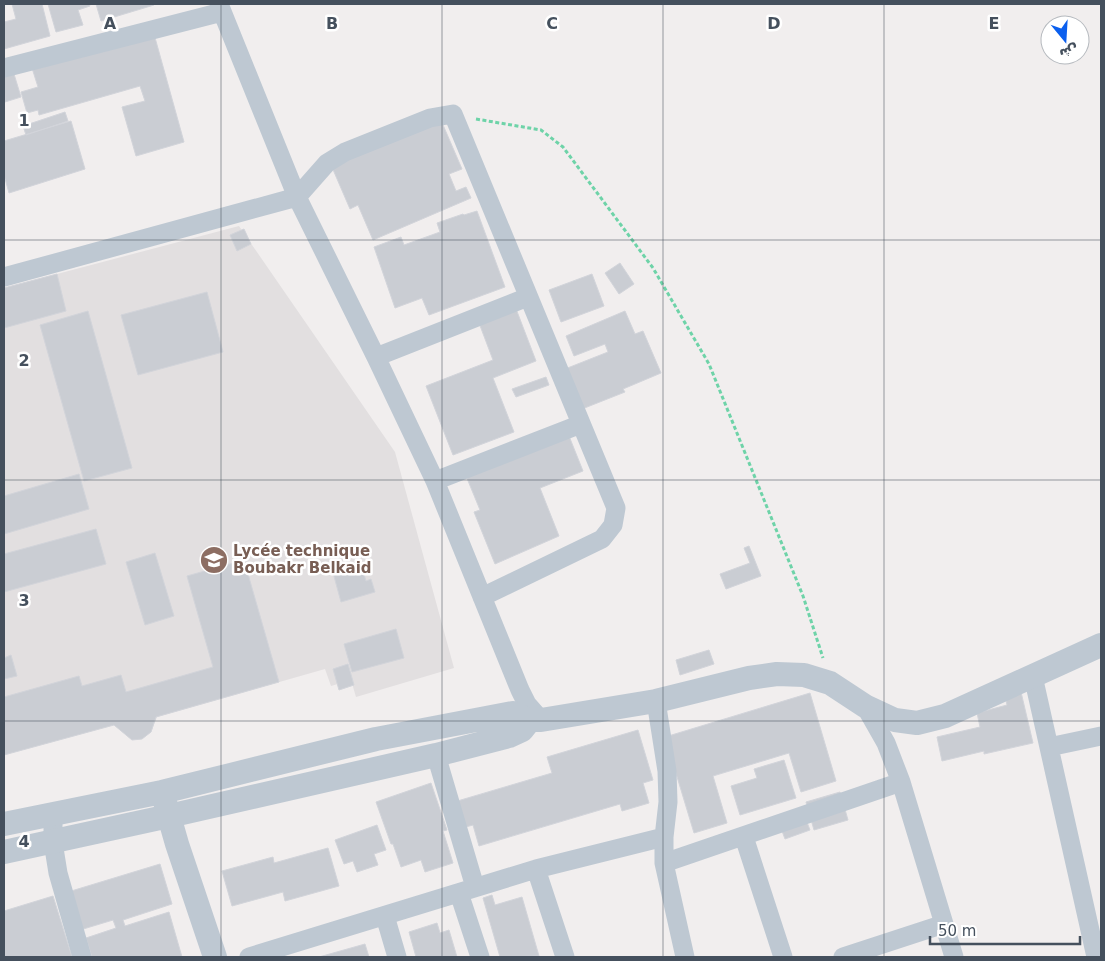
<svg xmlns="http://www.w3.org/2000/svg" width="1105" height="961" font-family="'DejaVu Sans','Noto Sans Arabic',sans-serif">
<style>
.education{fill:#e2dfe0}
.building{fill:#cacdd3;stroke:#d2d4da}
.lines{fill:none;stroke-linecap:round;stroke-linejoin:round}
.path{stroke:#6ed3a8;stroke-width:3;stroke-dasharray:4 2.5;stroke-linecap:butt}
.minor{stroke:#bec8d2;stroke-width:19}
.tertiary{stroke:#bec8d2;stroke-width:24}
.grid{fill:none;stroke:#45505d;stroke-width:1;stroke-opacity:0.55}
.labels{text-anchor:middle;stroke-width:5;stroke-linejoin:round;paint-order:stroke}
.education-label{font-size:15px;font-weight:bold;fill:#785e54;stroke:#fff;text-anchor:start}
.grid-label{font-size:16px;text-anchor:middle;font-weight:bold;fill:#45505d;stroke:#fff;stroke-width:5;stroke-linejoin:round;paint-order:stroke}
</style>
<rect width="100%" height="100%" fill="#f1eeee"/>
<path class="education" d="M 239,226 L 395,452 L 454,668 L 356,697 L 351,680 L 331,686 L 325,669 L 157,717 L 151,732 L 142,739 L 132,740 L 114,725 L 4,755 L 4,288 Z"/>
<path class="building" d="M 12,4 L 42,4 L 50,36 L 4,49 L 4,22 L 16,19 Z
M 48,4 L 89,4 L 90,6 L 78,10 L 83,25 L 56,32 Z
M 96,4 L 153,4 L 154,5 L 101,21 Z
M 154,34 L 184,142 L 136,156 L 122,107 L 145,101 L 140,86 L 39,115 L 38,110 L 27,113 L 21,92 L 38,87 L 32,68 Z
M 14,74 L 21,97 L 5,102 L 4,77 Z
M 437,111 L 462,169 L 449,174 L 456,191 L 466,187 L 471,198 L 373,240 L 358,205 L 350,209 L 328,158 Z
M 65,112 L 68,121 L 26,135 L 23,126 Z
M 71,121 L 85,169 L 9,193 L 4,175 L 4,141 Z
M 477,211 L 505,287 L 429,315 L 422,298 L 395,308 L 374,247 L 401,237 L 404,245 L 440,232 L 437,223 L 463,214 L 464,215 Z
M 244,229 L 251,244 L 237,251 L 230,235 Z
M 620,263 L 634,284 L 619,294 L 605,273 Z
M 57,274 L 66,311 L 4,328 L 4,288 Z
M 592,274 L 604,306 L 561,322 L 549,290 Z
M 207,292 L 223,352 L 138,375 L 121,315 Z
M 513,301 L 536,361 L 493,378 L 514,432 L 453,455 L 426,386 L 493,360 L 476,315 Z
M 88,311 L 132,468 L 84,481 L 40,325 Z
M 625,311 L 635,334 L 643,331 L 661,373 L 623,389 L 625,392 L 582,409 L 565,369 L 608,352 L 605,344 L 574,356 L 566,336 Z
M 546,377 L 549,385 L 516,397 L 512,389 Z
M 567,431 L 583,471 L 540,488 L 559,536 L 495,564 L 474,512 L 480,510 L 464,471 Z
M 79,474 L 89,509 L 4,534 L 4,496 Z
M 96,529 L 106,564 L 4,592 L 4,554 Z
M 749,546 L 761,576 L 726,589 L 720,574 L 750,563 L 744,548 Z
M 155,553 L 174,616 L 145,625 L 126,562 Z
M 244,560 L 279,682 L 156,717 L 151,732 L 142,739 L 132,740 L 114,725 L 4,755 L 4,697 L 79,676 L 82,686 L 121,675 L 126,692 L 213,667 L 187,576 Z
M 360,561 L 366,581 L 371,579 L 375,592 L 341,602 L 332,569 Z
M 396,629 L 404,658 L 352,672 L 344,644 Z
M 709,650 L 714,664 L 680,675 L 676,660 Z
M 11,655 L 17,676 L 4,679 L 4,658 Z
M 348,664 L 354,685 L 339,690 L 333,669 Z
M 1021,692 L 1033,743 L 984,754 L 984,751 L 942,761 L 937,737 L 980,727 L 977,713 L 1007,705 L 1005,696 Z
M 810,693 L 836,781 L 801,792 L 789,753 L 713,776 L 727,823 L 694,833 L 665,737 Z
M 638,730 L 653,780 L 643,783 L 649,803 L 622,811 L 620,804 L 479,846 L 473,825 L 462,828 L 454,802 L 552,773 L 547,757 Z
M 784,760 L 796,798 L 740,815 L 731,786 L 757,778 L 754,769 Z
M 431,783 L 447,830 L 443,831 L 453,863 L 425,872 L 421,860 L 401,867 L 393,844 L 391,844 L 376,802 Z
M 840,792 L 848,820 L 814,830 L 806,802 Z
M 801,807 L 810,830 L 785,839 L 782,831 Z
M 377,825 L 386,850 L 374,854 L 378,865 L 357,872 L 353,861 L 344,864 L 335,840 Z
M 328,848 L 339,886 L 285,901 L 283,892 L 232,906 L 222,871 L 273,857 L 274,863 Z
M 160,864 L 172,904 L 123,920 L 125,926 L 169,912 L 182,957 L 92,957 L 86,938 L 116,928 L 113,920 L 80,930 L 68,892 Z
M 492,895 L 495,905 L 522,897 L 539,956 L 500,957 L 483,898 Z
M 53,896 L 72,957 L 4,957 L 4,911 Z
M 437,923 L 440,933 L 449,930 L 457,957 L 416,957 L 409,932 Z
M 365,944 L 369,957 L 319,957 Z"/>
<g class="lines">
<path class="path" d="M 476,119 L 541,130 L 563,147 L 653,268 L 709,364 L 803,596 L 823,658"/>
<path class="minor" d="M 219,4 L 297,197 L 376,357 L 435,481 L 520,690 L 527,704 L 541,720
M 4,68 L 222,12
M 4,277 L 297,197 L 327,163 L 345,152 L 430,118 L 453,114 L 616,508 L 613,525 L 602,539 L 482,597
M 376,357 L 528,297
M 435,481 L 581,424
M 1033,676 L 1096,957
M 656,701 L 667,771 L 668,802 L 664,837 L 664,863 L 685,957
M 865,706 L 886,743 L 901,782 L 954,957
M 1049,747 L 1101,736
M 436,755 L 475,887
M 53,815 L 53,842 L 58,873 L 82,957
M 744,837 L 783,957
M 664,863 L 901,782
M 536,869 L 565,957
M 459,893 L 480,957
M 385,916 L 397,957
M 249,957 L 536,869 L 664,837
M 843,957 L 944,924"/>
<path class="tertiary" d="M 165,802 L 177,844 L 215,957
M 4,824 L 162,792 L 376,739 L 513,713 L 530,720 L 541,720 L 656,701 L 749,678 L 777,674 L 804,675 L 830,683 L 865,706 L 895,720 L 917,723 L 945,716 L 1101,645
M 4,852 L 169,816 L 436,755 L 509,736 L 522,730 L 530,720"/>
</g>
<path class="grid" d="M 221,4 L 221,957M 442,4 L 442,957M 663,4 L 663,957M 884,4 L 884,957M 4,240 L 1101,240M 4,480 L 1101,480M 4,721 L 1101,721"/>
<defs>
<symbol id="school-disc" viewBox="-11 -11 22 22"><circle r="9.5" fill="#8d6e63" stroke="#fff"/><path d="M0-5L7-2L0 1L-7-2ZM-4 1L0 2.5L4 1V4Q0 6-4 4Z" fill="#fff"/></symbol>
</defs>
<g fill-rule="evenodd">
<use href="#school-disc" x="198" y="544" width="32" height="32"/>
</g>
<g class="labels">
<g class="education-label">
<text x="233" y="556">Lycée technique<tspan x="233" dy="17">Boubakr Belkaid</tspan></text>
</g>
</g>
<g class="grid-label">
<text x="110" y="29">A</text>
<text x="332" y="29">B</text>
<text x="552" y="29">C</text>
<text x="774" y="29">D</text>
<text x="994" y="29">E</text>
<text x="24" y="126">1</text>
<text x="24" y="366">2</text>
<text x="24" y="606">3</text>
<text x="24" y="847">4</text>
</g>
<rect width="1105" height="961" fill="none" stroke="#45505d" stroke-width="10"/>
<g transform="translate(1065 40) rotate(162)"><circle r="24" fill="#ffffff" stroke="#b5b9be"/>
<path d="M0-4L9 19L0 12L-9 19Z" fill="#0b5fee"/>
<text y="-8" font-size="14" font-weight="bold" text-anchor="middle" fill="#45505d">ش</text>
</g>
<path d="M930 936v8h150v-8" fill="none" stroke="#45505d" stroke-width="2.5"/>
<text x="938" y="936" font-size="15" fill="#45505d" stroke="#ffffff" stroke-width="4" paint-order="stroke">50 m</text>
</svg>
